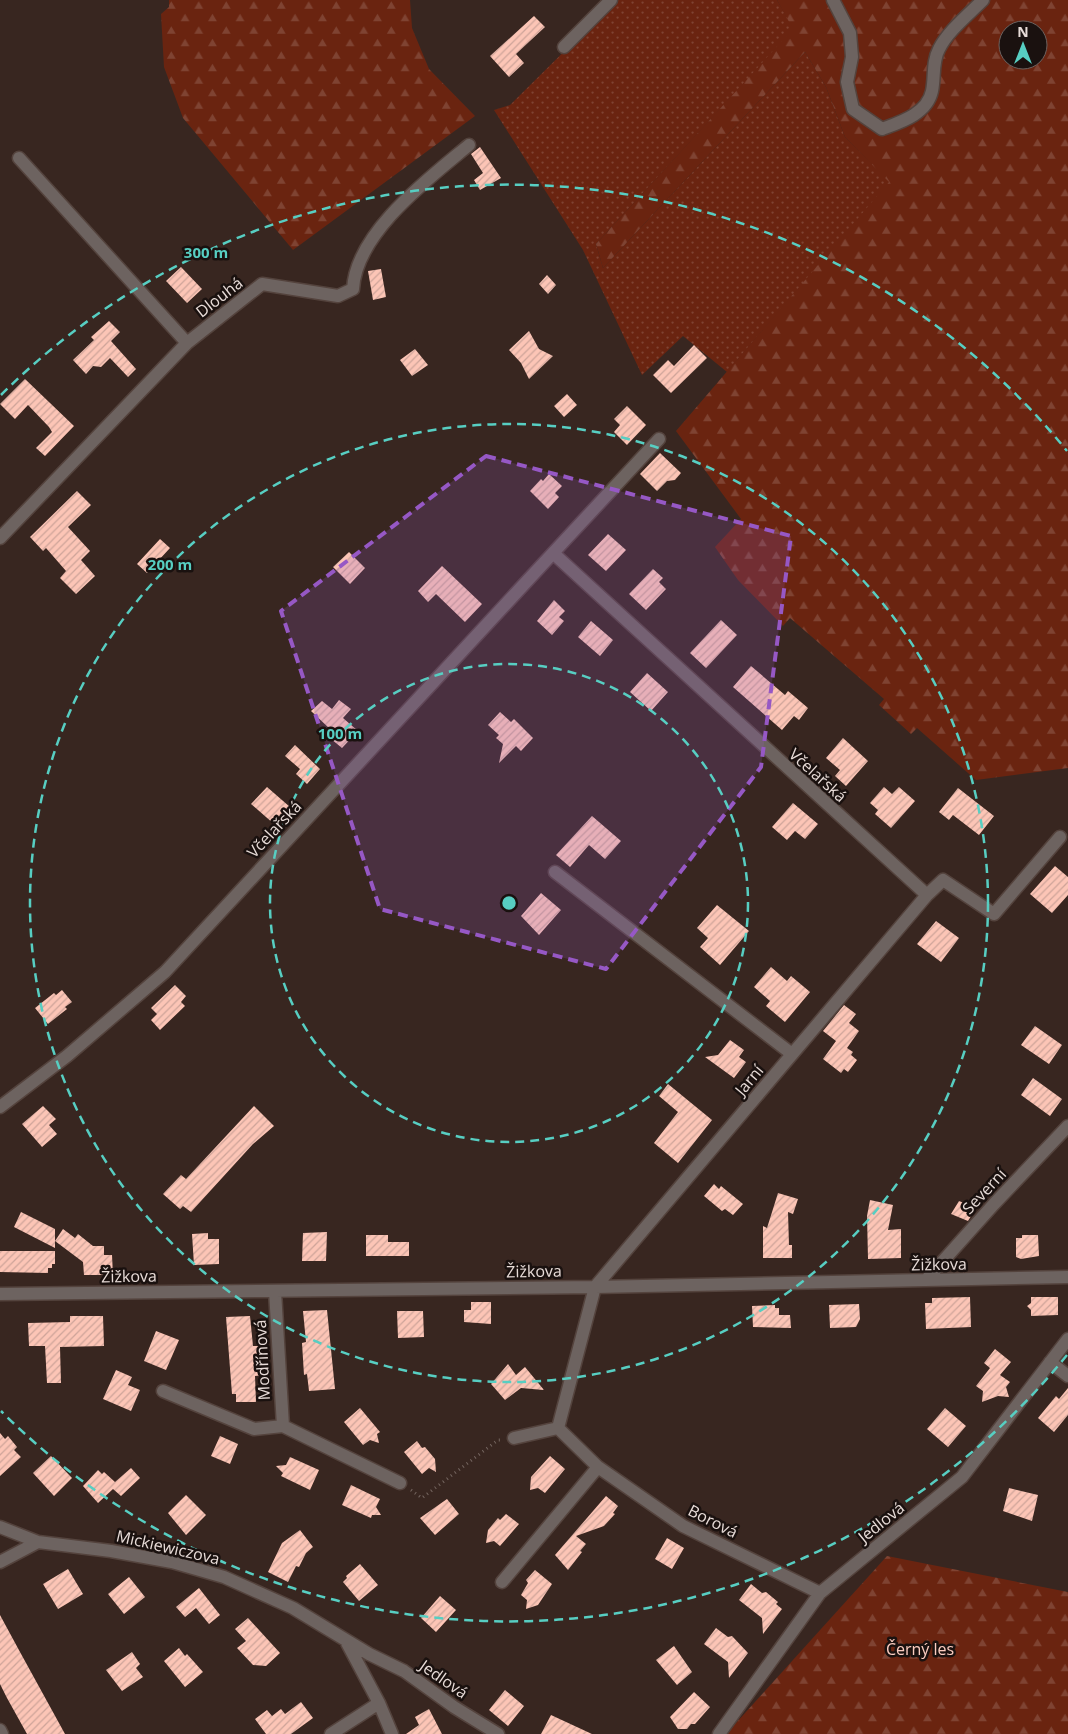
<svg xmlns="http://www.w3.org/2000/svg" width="1068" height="1734" font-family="'Open Sans',sans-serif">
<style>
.green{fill:url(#green-dots)}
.forest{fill:url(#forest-firs);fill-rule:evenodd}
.building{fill:url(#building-hatch)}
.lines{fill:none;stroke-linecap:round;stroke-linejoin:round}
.minor-casing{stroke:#54433d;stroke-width:15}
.path{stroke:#756660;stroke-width:3;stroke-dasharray:1 4;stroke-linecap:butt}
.minor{stroke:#6d6360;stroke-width:12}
.marked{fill:#9658c5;fill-opacity:0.2;stroke:#9658c5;stroke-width:4;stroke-dasharray:10 6;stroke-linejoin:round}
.ring{fill:none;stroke:#57cec2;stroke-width:2.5;stroke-dasharray:9 6}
.labels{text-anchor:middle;stroke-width:5;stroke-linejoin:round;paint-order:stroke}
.street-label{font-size:16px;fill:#e8dcd8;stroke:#1a110f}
.park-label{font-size:16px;fill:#fccdc0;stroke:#1a110f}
.centre{fill:#57cec2;stroke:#1a110f;stroke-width:2.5}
.ring-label{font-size:15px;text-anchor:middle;font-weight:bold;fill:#57cec2;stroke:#1a110f;stroke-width:5;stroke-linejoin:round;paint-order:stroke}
</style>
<defs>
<pattern id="green-dots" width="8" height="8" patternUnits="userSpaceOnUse" patternTransform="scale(1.25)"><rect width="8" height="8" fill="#6a2410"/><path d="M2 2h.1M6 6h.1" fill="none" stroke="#7f4332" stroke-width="1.8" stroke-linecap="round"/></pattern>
<pattern id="forest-firs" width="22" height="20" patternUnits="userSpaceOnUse" patternTransform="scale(1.25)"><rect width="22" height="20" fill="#6a2410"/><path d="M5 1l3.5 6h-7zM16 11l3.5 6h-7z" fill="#7f4332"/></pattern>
<pattern id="building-hatch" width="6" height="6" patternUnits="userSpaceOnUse" patternTransform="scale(1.25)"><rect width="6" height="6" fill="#fcc5b6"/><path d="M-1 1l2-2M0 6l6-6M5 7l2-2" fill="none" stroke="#cea499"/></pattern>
</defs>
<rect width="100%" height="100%" fill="#382620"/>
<path class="green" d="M 616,0 L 777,0 L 794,29 L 596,244 L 603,268 L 805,52 L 826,87 L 845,137 L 890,182 L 727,372 L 683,336 L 642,375 L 583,250 L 494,110 L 510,105 Z"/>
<path class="forest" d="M 169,0 L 410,0 L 412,28 L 429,69 L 475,116 L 293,250 L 183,118 L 164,67 L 161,14 L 169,7 Z
M 777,0 L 1068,0 L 1068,768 L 976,780 L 917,728 L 911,734 L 879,705 L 884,699 L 790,618 L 783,626 L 738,580 L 715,547 L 741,519 L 676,431 L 889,182 L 845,137 L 826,87 L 805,52 L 603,268 L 596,244 L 793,29 ZM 1008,30 L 1038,30 L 1038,60 L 1008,60 Z
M 887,1556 L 1068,1592 L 1068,1734 L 726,1734 Z"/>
<path class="building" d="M 534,16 L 545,27 L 516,54 L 524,63 L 509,77 L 490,56 Z
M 480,147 L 501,178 L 480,190 L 474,180 L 483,173 L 471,154 Z
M 181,267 L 202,289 L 187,303 L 166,281 Z
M 381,269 L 386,297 L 373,300 L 368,271 Z
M 547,275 L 556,285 L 548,294 L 539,284 Z
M 109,321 L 120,332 L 111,341 L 136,369 L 128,377 L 110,358 L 101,367 L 93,366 L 86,374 L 73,360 L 94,340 L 91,337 Z
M 529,331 L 539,349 L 553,356 L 529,379 L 521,363 L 509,350 Z
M 694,345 L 707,358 L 671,393 L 653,375 L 668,360 L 674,366 Z
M 415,349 L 428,365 L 412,376 L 400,360 Z
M 25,379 L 74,426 L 45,456 L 36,448 L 52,432 L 49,427 L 28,405 L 15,419 L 0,404 Z
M 567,394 L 577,405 L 564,417 L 554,406 Z
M 627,406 L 646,425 L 627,445 L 614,432 L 620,425 L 614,419 Z
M 660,453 L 681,473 L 675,480 L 667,481 L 657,491 L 640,474 Z
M 549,474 L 562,486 L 555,493 L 559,497 L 548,509 L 530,491 L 541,479 L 543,481 Z
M 77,491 L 91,505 L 68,527 L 90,551 L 81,560 L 95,576 L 76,594 L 60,578 L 66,571 L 46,548 L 43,551 L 30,537 Z
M 608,534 L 626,550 L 606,571 L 588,555 Z
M 160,539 L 170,548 L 147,573 L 137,564 Z
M 349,552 L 365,568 L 350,584 L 333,567 Z
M 442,566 L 482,604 L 465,622 L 436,594 L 428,602 L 418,591 Z
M 653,569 L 663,578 L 659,582 L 666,589 L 646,610 L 629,594 Z
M 554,600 L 565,611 L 559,617 L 564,621 L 552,635 L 537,621 Z
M 721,620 L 737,635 L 706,668 L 690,653 Z
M 591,621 L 613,640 L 600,656 L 578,637 Z
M 751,666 L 785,695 L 788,691 L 808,708 L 799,720 L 794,716 L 782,730 L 733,687 Z
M 647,673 L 668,692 L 651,711 L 630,692 Z
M 339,700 L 351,709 L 343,718 L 358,731 L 342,748 L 325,734 L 330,729 L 311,711 L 322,701 L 332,709 Z
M 500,712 L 511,722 L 514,719 L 533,738 L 521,751 L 516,746 L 499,763 L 503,744 L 496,738 L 499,735 L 488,725 Z
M 843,738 L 868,761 L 846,786 L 835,776 L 840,770 L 826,758 Z
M 295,745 L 320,769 L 307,784 L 296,774 L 300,769 L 285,756 Z
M 267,787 L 290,807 L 274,824 L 251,804 Z
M 884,787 L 892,794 L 899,787 L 915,801 L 891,828 L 875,814 L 878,810 L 870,803 Z
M 958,788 L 994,816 L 979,835 L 953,815 L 949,820 L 939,812 Z
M 793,803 L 818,824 L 805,839 L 795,831 L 787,840 L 772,827 Z
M 592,816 L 621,841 L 605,859 L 589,845 L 570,867 L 556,855 Z
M 1055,866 L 1068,877 L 1068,895 L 1052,913 L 1030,894 Z
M 541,893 L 561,910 L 539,935 L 521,916 Z
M 717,905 L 749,931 L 720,965 L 700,947 L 708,938 L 697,928 Z
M 936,921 L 959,938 L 941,962 L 917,944 Z
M 771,967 L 787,981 L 791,976 L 810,992 L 785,1022 L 766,1006 L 770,1001 L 754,987 Z
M 175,985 L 186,996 L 181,1002 L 185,1006 L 160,1030 L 151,1020 L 157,1014 L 151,1008 Z
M 62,990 L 72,1002 L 65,1007 L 67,1009 L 48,1024 L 35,1008 L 54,993 L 56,995 Z
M 844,1005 L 856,1014 L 849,1023 L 859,1031 L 847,1048 L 853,1052 L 851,1055 L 857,1060 L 848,1072 L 844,1069 L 841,1073 L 823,1059 L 836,1041 L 823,1031 Z
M 1035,1026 L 1062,1045 L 1049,1064 L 1021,1045 Z
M 730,1040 L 744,1050 L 739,1057 L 746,1062 L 734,1078 L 705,1057 L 718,1055 Z
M 1033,1078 L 1062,1099 L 1050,1116 L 1021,1095 Z
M 668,1084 L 712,1120 L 678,1163 L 654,1143 L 678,1112 L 659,1096 Z
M 43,1106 L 56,1119 L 49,1125 L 57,1134 L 42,1147 L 22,1124 Z
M 254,1106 L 274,1126 L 253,1144 L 191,1212 L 183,1206 L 180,1209 L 163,1194 L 181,1175 L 186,1179 Z
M 714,1184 L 719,1189 L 721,1186 L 743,1204 L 733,1215 L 725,1209 L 722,1211 L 704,1196 Z
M 778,1193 L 798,1199 L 793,1214 L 788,1212 L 789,1245 L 792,1245 L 792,1258 L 763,1258 L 763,1226 L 767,1228 Z
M 870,1200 L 893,1205 L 888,1230 L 901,1229 L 901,1258 L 868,1259 L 867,1216 Z
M 959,1201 L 976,1208 L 968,1221 L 951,1214 Z
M 21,1212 L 55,1229 L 55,1241 L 63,1229 L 75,1238 L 78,1234 L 93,1246 L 104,1246 L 104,1255 L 112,1255 L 113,1275 L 84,1275 L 83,1262 L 55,1241 L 55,1248 L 14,1227 Z
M 327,1232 L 326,1261 L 302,1261 L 303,1233 Z
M 208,1233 L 208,1239 L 219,1239 L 219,1264 L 194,1265 L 192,1234 Z
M 366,1235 L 388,1235 L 388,1242 L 409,1242 L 409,1256 L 366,1256 Z
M 1022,1235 L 1038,1235 L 1039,1256 L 1021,1259 L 1016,1257 L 1016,1238 L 1022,1238 Z
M 0,1251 L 55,1251 L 55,1264 L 52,1264 L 52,1268 L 48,1268 L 48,1273 L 0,1272 Z
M 970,1297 L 971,1327 L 926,1329 L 925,1303 L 932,1303 L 932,1298 Z
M 1031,1297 L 1058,1297 L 1058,1315 L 1031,1316 L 1031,1310 L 1027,1306 L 1031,1303 Z
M 471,1302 L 491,1302 L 491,1324 L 464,1322 L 464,1310 L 471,1310 Z
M 859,1304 L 860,1319 L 856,1327 L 830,1328 L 829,1305 Z
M 775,1305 L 775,1308 L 779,1308 L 779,1315 L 790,1315 L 791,1328 L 753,1327 L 752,1306 Z
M 327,1310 L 335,1389 L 309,1391 L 307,1374 L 304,1375 L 302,1343 L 306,1342 L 303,1311 Z
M 397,1311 L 423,1311 L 424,1337 L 398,1338 Z
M 70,1316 L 103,1316 L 104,1346 L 60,1347 L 61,1383 L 47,1383 L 45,1346 L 29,1346 L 28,1323 L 70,1322 Z
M 250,1316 L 253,1346 L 259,1346 L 265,1375 L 255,1376 L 256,1402 L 236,1402 L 236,1394 L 232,1394 L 226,1317 Z
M 156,1331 L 179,1340 L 166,1370 L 144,1361 Z
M 995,1349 L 1011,1362 L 1000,1375 L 1010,1382 L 1006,1387 L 1009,1397 L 998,1396 L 982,1402 L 983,1391 L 976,1386 L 990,1368 L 984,1363 Z
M 508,1364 L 516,1375 L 525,1367 L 544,1390 L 521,1388 L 505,1400 L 491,1384 Z
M 116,1370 L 132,1377 L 128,1385 L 140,1390 L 131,1411 L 103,1399 Z
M 1068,1388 L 1068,1415 L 1054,1432 L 1038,1418 L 1056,1396 L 1059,1399 Z
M 360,1408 L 380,1432 L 377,1434 L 379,1443 L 370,1440 L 363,1445 L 344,1422 Z
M 945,1408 L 966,1426 L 948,1447 L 927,1429 Z
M 0,1433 L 5,1439 L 8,1436 L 17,1447 L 14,1450 L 21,1457 L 0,1476 Z
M 220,1436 L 238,1444 L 230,1464 L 211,1456 Z
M 417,1441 L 422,1448 L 425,1447 L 435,1459 L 436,1472 L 429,1468 L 422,1474 L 404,1452 Z
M 51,1456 L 72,1478 L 54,1496 L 33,1473 Z
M 550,1456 L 565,1469 L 545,1493 L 538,1488 L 530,1490 L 531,1477 Z
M 290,1457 L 319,1470 L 310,1490 L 281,1476 L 283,1473 L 276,1466 L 286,1465 Z
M 131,1468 L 140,1478 L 121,1496 L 113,1489 L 98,1503 L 83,1486 L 98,1470 L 102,1474 L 104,1472 L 115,1482 Z
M 351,1485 L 380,1499 L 376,1507 L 381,1515 L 372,1515 L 371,1518 L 342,1505 Z
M 1009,1488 L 1038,1495 L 1032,1521 L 1003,1511 Z
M 186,1495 L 206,1515 L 186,1535 L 168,1513 Z
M 606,1496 L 618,1506 L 613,1513 L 615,1514 L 604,1526 L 576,1536 L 586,1544 L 580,1551 L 582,1552 L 568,1570 L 555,1555 Z
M 447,1499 L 459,1514 L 435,1535 L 420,1518 Z
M 506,1514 L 519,1524 L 500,1546 L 494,1541 L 486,1543 L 488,1530 L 498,1518 L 500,1520 Z
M 300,1530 L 313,1547 L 306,1553 L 299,1567 L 296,1566 L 288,1582 L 268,1572 L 282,1543 Z
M 667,1538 L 684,1548 L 672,1569 L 655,1559 Z
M 360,1564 L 378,1585 L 359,1601 L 343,1582 L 347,1578 L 346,1576 Z
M 68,1569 L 83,1594 L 58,1609 L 43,1584 Z
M 535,1570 L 552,1584 L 538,1605 L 526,1609 L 527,1600 L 521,1595 L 528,1583 L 526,1580 Z
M 129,1577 L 145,1597 L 124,1614 L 108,1594 Z
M 751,1584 L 762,1593 L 766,1592 L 778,1602 L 776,1604 L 782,1609 L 763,1634 L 762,1618 L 739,1600 Z
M 199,1588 L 220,1615 L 209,1624 L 196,1608 L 185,1617 L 176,1607 Z
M 440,1596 L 456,1610 L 436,1632 L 421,1618 Z
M 0,1615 L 20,1652 L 65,1734 L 27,1734 L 7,1698 L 0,1684 Z
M 248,1618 L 280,1653 L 266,1666 L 253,1665 L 237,1648 L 246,1641 L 235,1629 Z
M 716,1628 L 728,1637 L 732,1636 L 748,1653 L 729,1678 L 728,1662 L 704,1644 Z
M 674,1646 L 692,1672 L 677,1685 L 656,1660 Z
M 179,1648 L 185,1656 L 187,1654 L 203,1672 L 185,1687 L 164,1661 Z
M 132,1652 L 140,1664 L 136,1668 L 143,1677 L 122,1691 L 106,1670 Z
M 505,1690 L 524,1706 L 508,1726 L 489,1710 Z
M 694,1692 L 710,1707 L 695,1724 L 691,1724 L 687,1729 L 678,1729 L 670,1717 Z
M 301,1702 L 313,1718 L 291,1734 L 266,1734 L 255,1719 L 267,1710 L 272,1716 L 281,1709 L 285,1714 Z
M 429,1709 L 442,1734 L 406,1734 L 419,1725 L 415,1717 Z
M 551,1715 L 592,1734 L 541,1734 Z"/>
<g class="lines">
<defs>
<path id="minor" d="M 833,0 L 850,33 L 852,57 L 847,82 L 853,109 L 882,129 C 901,122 927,114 932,91 C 935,77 932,62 939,49 C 948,31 968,15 983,0
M 564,47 L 611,0
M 19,158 L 187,343
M 0,538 L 187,343 L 262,284 L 338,296 L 353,289 C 356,233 428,179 469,145
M 553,553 L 659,439
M 555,872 L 792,1054
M 0,1107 L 67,1056 L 165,972 L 553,553 L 927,895
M 926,1280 L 994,1204 L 1068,1126
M 0,1294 L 595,1287 L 1068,1277
M 1050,1362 L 1068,1376
M 163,1391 L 254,1429 L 283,1426 L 275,1291
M 283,1426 L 400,1483
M 514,1438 L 558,1428
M 0,1527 L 38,1542 L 111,1551 L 172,1562 L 224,1577 L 293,1608 L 369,1654 L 404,1671 L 454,1707 L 498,1734
M 0,1562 L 38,1542
M 502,1582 L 598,1467
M 820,1593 L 683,1526 L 598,1467 L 558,1428 L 595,1287 L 927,895 L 943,880 L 994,914 L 1060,837
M 346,1641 L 379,1703 L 392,1734
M 0,1730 L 2,1734
M 331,1734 L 379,1703
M 719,1734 L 820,1593 L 962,1477 L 1068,1339"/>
</defs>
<use href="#minor" class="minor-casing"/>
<path class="path" d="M 411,1490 L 422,1498 L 498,1440 L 502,1440"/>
<use href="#minor" class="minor"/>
</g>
<path class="marked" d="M 486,456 L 791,536 L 761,767 L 606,969 L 380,909 L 281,611 Z"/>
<g class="ring">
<circle cx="509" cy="903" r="239"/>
<circle cx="509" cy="903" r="479"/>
<path d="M1067 1355A718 718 0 0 1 1 1411M1 395A718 718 0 0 1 1067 451"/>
</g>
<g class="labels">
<g class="street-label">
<text transform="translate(219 297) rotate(-38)" y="6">Dlouhá</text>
<text transform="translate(818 775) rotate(42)" y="6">Včelařská</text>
<text transform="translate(274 829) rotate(-47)" y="6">Včelařská</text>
<text transform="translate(749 1080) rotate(-50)" y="6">Jarní</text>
<text transform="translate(984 1191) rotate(-47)" y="6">Severní</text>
<text transform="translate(939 1264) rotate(-1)" y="6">Žižkova</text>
<text transform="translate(534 1271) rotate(-1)" y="6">Žižkova</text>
<text transform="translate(129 1276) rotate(-1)" y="6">Žižkova</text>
<text transform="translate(262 1360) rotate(-93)" y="6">Modřínová</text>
<text transform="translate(713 1521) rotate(27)" y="6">Borová</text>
<text transform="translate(881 1522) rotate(-39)" y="6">Jedlová</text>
<text transform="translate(168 1547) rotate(13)" y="6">Mickiewiczova</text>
<text transform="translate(444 1679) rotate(35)" y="6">Jedlová</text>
</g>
<g class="park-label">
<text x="920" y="1655">Černý les</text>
</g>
</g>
<circle cx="509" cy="903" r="8" class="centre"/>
<g class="ring-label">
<text x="206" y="258">300 m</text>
<text x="170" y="570">200 m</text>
<text x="340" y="739">100 m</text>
</g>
<g transform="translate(1023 45)"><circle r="24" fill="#1a110f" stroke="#6c625f"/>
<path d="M0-4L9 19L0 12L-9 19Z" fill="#57cec2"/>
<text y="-8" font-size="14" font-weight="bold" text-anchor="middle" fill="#e8dcd8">N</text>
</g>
</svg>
